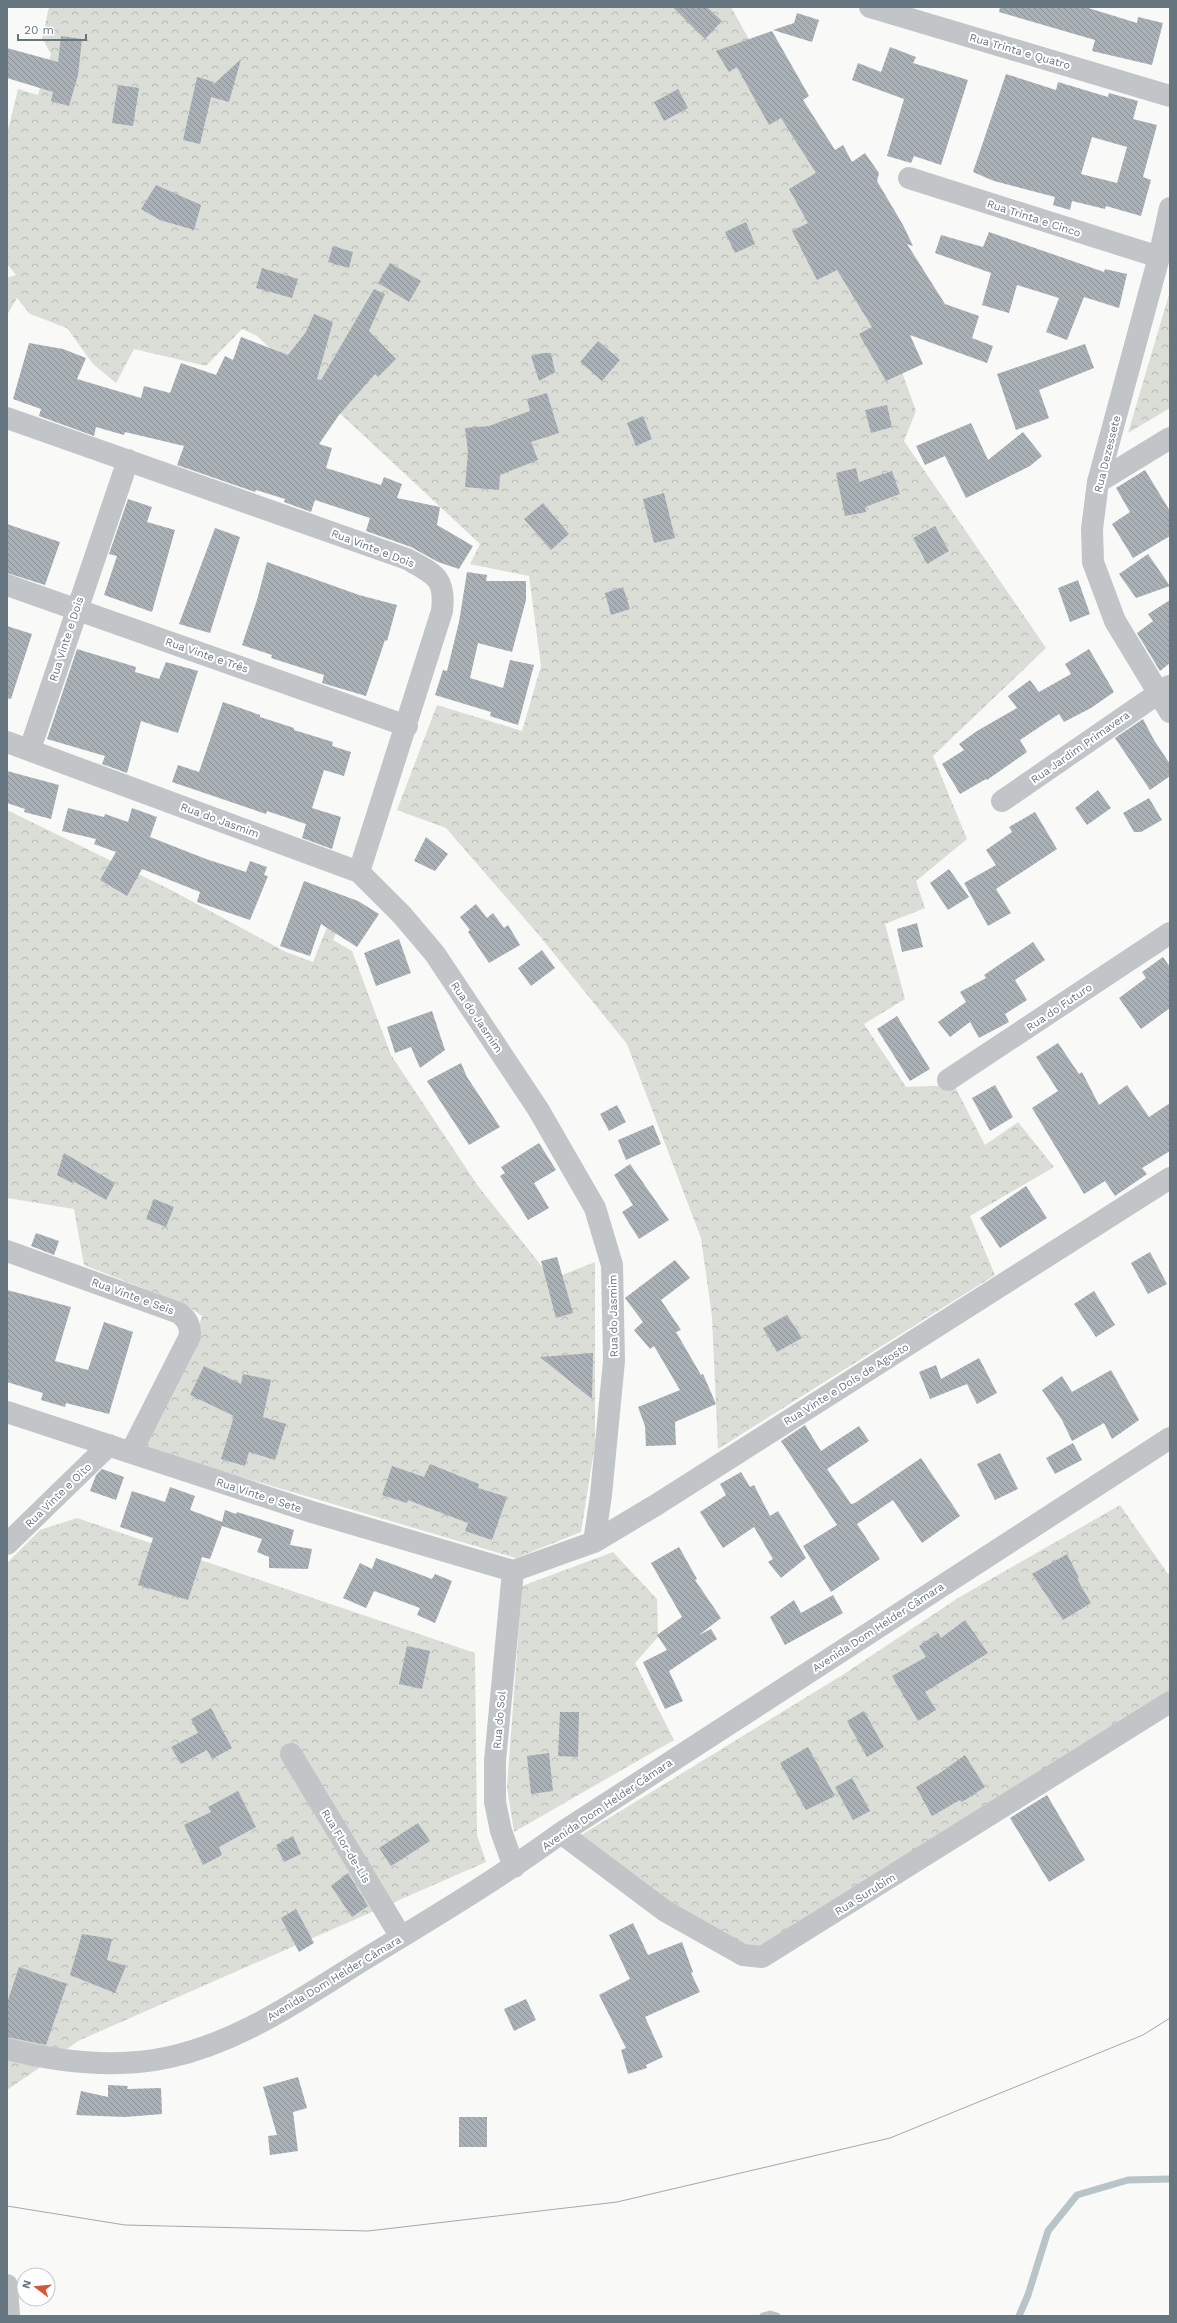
<svg xmlns="http://www.w3.org/2000/svg" width="1177" height="2323" font-family="'Work Sans',sans-serif">
<style>
.forest{fill:url(#forest-crowns)}
.lines{fill:none;stroke-linecap:round;stroke-linejoin:round}
.stream{stroke:#b8c4c7;stroke-width:7}
.building{fill:url(#building-back-hatch);fill-rule:evenodd}
.minor{stroke:#c1c5c8;stroke-width:22}
.tram{stroke:#a3a9ae;stroke-width:1}
.labels{text-anchor:middle;stroke-width:4;stroke-linejoin:round;paint-order:stroke}
.street-label{font-size:11px;fill:#667680;stroke:#fff}
</style>
<defs>
<pattern id="forest-crowns" width="20" height="18" patternUnits="userSpaceOnUse"><rect width="20" height="18" fill="#daded7"/><path d="M2 6a3 3 0 1 1 6 0M12 15a3 3 0 1 1 6 0" fill="none" stroke="#b5b9b4"/></pattern>
<pattern id="building-back-hatch" width="6" height="6" patternUnits="userSpaceOnUse"><rect width="6" height="6" fill="#a9b0b6"/><path d="M-1 5l2 2M0 0l6 6M5-1l2 2" fill="none" stroke="#8d9499"/></pattern>
</defs>
<rect width="100%" height="100%" fill="#f9f9f7"/>
<path class="forest" d="M 49,7 L 731,7 L 804,138 L 889,336 L 916,411 L 904,441 L 1046,648 L 933,756 L 967,839 L 916,881 L 925,908 L 885,924 L 905,999 L 864,1024 L 906,1087 L 954,1085 L 985,1145 L 1018,1122 L 1054,1167 L 970,1216 L 995,1275 L 718,1449 L 712,1317 L 701,1238 L 627,1044 L 538,934 L 446,828 L 397,810 L 437,705 L 522,731 L 541,666 L 529,576 L 470,564 L 480,544 L 257,336 L 242,329 L 206,366 L 134,349 L 116,383 L 93,364 L 67,328 L 30,314 L 17,298 L 7,315 L 7,278 L 16,275 L 7,264 L 7,134 L 18,89 L 38,95 L 51,54 L 42,38 Z
M 1170,291 L 1170,408 L 1128,433 Z
M 7,810 L 171,890 L 286,952 L 313,962 L 329,922 L 342,921 L 333,940 L 352,951 L 391,1055 L 478,1186 L 552,1279 L 595,1262 L 595,1444 L 581,1532 L 516,1558 L 139,1447 L 196,1335 L 202,1316 L 186,1305 L 84,1265 L 74,1209 L 7,1198 Z
M 1120,1505 L 1168,1574 L 1170,1573 L 1170,1696 L 757,1947 L 709,1936 L 578,1837 L 844,1674 L 958,1598 Z
M 77,1518 L 475,1653 L 477,1835 L 486,1862 L 80,2040 L 7,2090 L 7,1563 L 40,1530 Z
M 613,1552 L 657,1599 L 658,1637 L 635,1663 L 674,1740 L 514,1832 L 507,1787 L 522,1586 Z"/>
<g class="lines">
<path class="stream" d="M 763,2316 L 770,2314 L 777,2316
M 1019,2316 L 1028,2295 L 1048,2231 L 1077,2195 L 1128,2180 L 1170,2179"/>
</g>
<path class="building" d="M 673,7 L 707,7 L 722,21 L 705,39 Z
M 1000,7 L 1085,7 L 1137,23 L 1138,17 L 1163,23 L 1152,65 L 1092,51 L 1095,40 L 999,12 Z
M 797,13 L 819,20 L 812,42 L 773,30 L 794,23 Z
M 772,31 L 809,96 L 803,100 L 835,150 L 843,145 L 852,162 L 865,153 L 879,173 L 877,181 L 903,225 L 913,246 L 907,244 L 945,304 L 979,316 L 972,338 L 993,346 L 987,363 L 910,335 L 923,364 L 886,381 L 859,334 L 872,327 L 837,270 L 817,280 L 792,231 L 808,223 L 789,189 L 816,173 L 781,118 L 769,125 L 737,67 L 729,72 L 716,51 Z
M 61,36 L 82,39 L 78,75 L 69,106 L 51,101 L 53,92 L 7,78 L 7,48 L 58,62 Z
M 890,47 L 916,57 L 913,63 L 968,80 L 941,165 L 914,156 L 911,163 L 887,156 L 904,99 L 852,80 L 858,63 L 881,72 Z
M 241,59 L 229,102 L 211,97 L 200,144 L 183,140 L 197,77 L 214,82 L 213,85 Z
M 1006,74 L 1056,90 L 1058,82 L 1108,97 L 1109,93 L 1138,101 L 1133,119 L 1157,125 L 1143,177 L 1151,180 L 1141,216 L 1106,206 L 1105,209 L 1072,201 L 1070,210 L 1053,205 L 1055,197 L 994,181 L 973,172 ZM 1092,137 L 1127,147 L 1117,183 L 1081,174 Z
M 118,85 L 139,88 L 133,126 L 112,123 Z
M 678,89 L 688,108 L 664,121 L 654,102 Z
M 156,185 L 201,205 L 194,230 L 160,220 L 141,209 Z
M 746,222 L 755,244 L 735,253 L 725,232 Z
M 989,232 L 1104,272 L 1105,269 L 1127,274 L 1119,308 L 1084,297 L 1067,340 L 1046,332 L 1059,298 L 1017,285 L 1009,313 L 982,305 L 991,273 L 935,253 L 941,235 L 983,247 Z
M 333,246 L 353,252 L 349,268 L 328,262 Z
M 390,263 L 421,281 L 409,302 L 378,283 Z
M 262,268 L 298,279 L 292,298 L 256,288 Z
M 374,289 L 385,294 L 369,331 L 396,359 L 378,377 L 375,374 L 339,415 L 319,444 L 332,448 L 326,468 L 381,485 L 384,477 L 402,484 L 397,498 L 440,507 L 437,525 L 473,546 L 459,569 L 438,562 L 411,547 L 366,531 L 370,518 L 315,500 L 311,512 L 284,502 L 285,499 L 256,490 L 255,492 L 177,465 L 184,446 L 125,432 L 124,435 L 96,427 L 94,436 L 39,416 L 41,409 L 13,399 L 29,343 L 63,349 L 86,358 L 77,379 L 141,398 L 144,386 L 170,393 L 181,363 L 216,375 L 225,356 L 233,360 L 241,337 L 288,355 L 306,332 L 314,314 L 333,322 L 317,379 L 321,380 Z
M 598,341 L 620,360 L 602,381 L 580,362 Z
M 1085,344 L 1094,368 L 1039,390 L 1049,418 L 1016,430 L 997,374 Z
M 543,353 L 551,353 L 555,372 L 539,381 L 531,356 Z
M 547,393 L 559,433 L 531,442 L 538,460 L 500,475 L 499,490 L 465,487 L 468,452 L 465,428 L 489,426 L 530,411 L 527,399 Z
M 887,405 L 892,427 L 871,433 L 865,410 Z
M 643,416 L 652,439 L 636,446 L 627,423 Z
M 971,423 L 988,460 L 1023,432 L 1042,456 L 1030,466 L 966,498 L 945,456 L 925,465 L 916,446 Z
M 856,468 L 859,482 L 892,471 L 900,494 L 865,507 L 866,512 L 845,516 L 836,473 Z
M 1145,470 L 1170,511 L 1170,536 L 1133,558 L 1112,524 L 1130,512 L 1116,488 Z
M 664,493 L 675,538 L 654,543 L 643,499 Z
M 128,499 L 152,507 L 147,522 L 175,530 L 152,612 L 104,595 L 117,556 L 109,554 Z
M 543,503 L 569,534 L 551,550 L 524,519 Z
M 7,524 L 60,542 L 45,585 L 7,573 Z
M 935,526 L 949,551 L 927,564 L 913,538 Z
M 215,528 L 240,537 L 210,633 L 179,624 Z
M 1148,554 L 1170,586 L 1136,598 L 1119,574 Z
M 267,562 L 359,595 L 397,605 L 387,641 L 385,640 L 366,696 L 322,683 L 324,675 L 271,658 L 272,655 L 242,645 L 257,600 Z
M 467,572 L 487,575 L 486,581 L 526,581 L 526,600 L 512,652 L 478,643 L 470,678 L 503,688 L 510,660 L 534,665 L 518,725 L 490,716 L 491,712 L 435,695 L 443,670 L 447,671 L 459,622 Z
M 1078,580 L 1090,614 L 1070,622 L 1058,588 Z
M 623,587 L 630,609 L 611,615 L 605,593 Z
M 1170,600 L 1170,663 L 1160,671 L 1137,633 L 1153,621 L 1148,614 Z
M 7,626 L 32,634 L 11,699 L 7,698 Z
M 77,649 L 136,667 L 135,672 L 159,679 L 166,662 L 198,671 L 178,733 L 141,721 L 127,773 L 102,764 L 105,756 L 47,739 Z
M 1089,649 L 1114,692 L 1091,708 L 1064,722 L 1059,714 L 1020,740 L 1027,752 L 987,780 L 986,779 L 960,794 L 942,764 L 964,750 L 959,744 L 977,731 L 1017,708 L 1008,696 L 1030,680 L 1039,692 L 1071,674 L 1065,664 Z
M 223,702 L 260,715 L 260,717 L 294,728 L 294,730 L 333,742 L 332,746 L 351,752 L 344,776 L 324,770 L 312,808 L 341,817 L 332,849 L 302,838 L 306,824 L 267,811 L 266,814 L 172,782 L 178,765 L 199,772 Z
M 1143,719 L 1154,740 L 1170,764 L 1170,776 L 1150,790 L 1115,738 Z
M 7,771 L 59,785 L 51,819 L 24,812 L 25,809 L 7,803 Z
M 1098,790 L 1111,808 L 1087,825 L 1075,808 Z
M 1149,798 L 1162,820 L 1141,832 L 1134,832 L 1123,813 Z
M 68,808 L 104,817 L 105,814 L 128,822 L 132,808 L 157,817 L 150,837 L 206,859 L 246,872 L 250,861 L 267,867 L 264,875 L 268,876 L 250,920 L 197,902 L 200,892 L 142,869 L 127,896 L 100,880 L 116,852 L 94,844 L 96,839 L 62,831 Z
M 1035,812 L 1057,849 L 996,889 L 1011,913 L 988,926 L 964,883 L 996,865 L 986,850 L 1012,832 L 1009,827 Z
M 426,837 L 448,854 L 435,871 L 414,861 Z
M 949,869 L 969,897 L 948,910 L 930,883 Z
M 304,881 L 358,901 L 379,914 L 357,947 L 321,924 L 310,956 L 280,946 Z
M 476,904 L 487,918 L 493,913 L 504,928 L 508,925 L 520,945 L 489,963 L 468,932 L 470,930 L 460,917 Z
M 917,923 L 923,947 L 902,952 L 897,929 Z
M 399,939 L 411,973 L 376,986 L 364,953 Z
M 1033,942 L 1045,960 L 1015,980 L 1027,1000 L 1005,1014 L 1009,1022 L 979,1038 L 970,1022 L 950,1037 L 938,1022 L 966,1002 L 960,992 L 986,978 L 984,975 Z
M 542,950 L 555,968 L 531,986 L 518,968 Z
M 1163,957 L 1170,967 L 1170,1008 L 1141,1029 L 1119,998 L 1146,978 L 1142,972 Z
M 432,1011 L 445,1050 L 420,1068 L 411,1047 L 395,1053 L 387,1027 Z
M 897,1016 L 930,1069 L 910,1081 L 877,1029 Z
M 1058,1043 L 1079,1074 L 1082,1072 L 1099,1105 L 1127,1085 L 1149,1117 L 1170,1103 L 1170,1151 L 1142,1168 L 1147,1174 L 1115,1196 L 1105,1181 L 1084,1194 L 1032,1108 L 1058,1091 L 1036,1057 Z
M 461,1063 L 467,1077 L 500,1127 L 469,1145 L 427,1081 Z
M 995,1085 L 1013,1117 L 990,1131 L 972,1098 Z
M 617,1105 L 626,1122 L 609,1131 L 600,1114 Z
M 653,1125 L 661,1144 L 626,1160 L 618,1140 Z
M 539,1143 L 556,1170 L 534,1183 L 549,1208 L 528,1220 L 500,1176 L 505,1173 L 501,1167 Z
M 64,1153 L 115,1183 L 106,1200 L 73,1181 L 72,1183 L 57,1175 Z
M 630,1164 L 669,1220 L 639,1239 L 622,1212 L 633,1205 L 614,1175 Z
M 1026,1186 L 1047,1218 L 1000,1248 L 980,1218 Z
M 154,1199 L 174,1207 L 166,1227 L 146,1219 Z
M 36,1233 L 59,1241 L 54,1255 L 31,1246 Z
M 1150,1252 L 1167,1284 L 1148,1294 L 1131,1263 Z
M 557,1257 L 573,1313 L 556,1318 L 541,1261 Z
M 675,1260 L 690,1278 L 661,1300 L 681,1330 L 676,1332 L 701,1375 L 703,1374 L 716,1404 L 675,1422 L 676,1445 L 646,1446 L 645,1426 L 638,1407 L 680,1390 L 654,1346 L 650,1349 L 634,1330 L 643,1322 L 625,1298 Z
M 7,1290 L 71,1307 L 55,1361 L 88,1370 L 104,1322 L 133,1332 L 109,1414 L 66,1403 L 65,1407 L 41,1400 L 43,1393 L 7,1382 Z
M 1094,1291 L 1115,1325 L 1096,1337 L 1074,1304 Z
M 787,1315 L 802,1338 L 777,1352 L 763,1328 Z
M 593,1353 L 592,1399 L 540,1357 Z
M 979,1358 L 997,1393 L 977,1404 L 967,1384 L 930,1399 L 919,1372 L 936,1365 L 941,1379 Z
M 204,1366 L 241,1384 L 243,1374 L 271,1380 L 263,1417 L 286,1424 L 275,1460 L 249,1452 L 245,1466 L 221,1459 L 234,1416 L 190,1395 Z
M 1111,1370 L 1139,1420 L 1112,1439 L 1104,1423 L 1072,1441 L 1062,1420 L 1042,1390 L 1062,1376 L 1072,1392 Z
M 805,1425 L 821,1451 L 859,1426 L 869,1441 L 827,1469 L 851,1504 L 855,1503 L 921,1458 L 960,1516 L 922,1543 L 893,1500 L 857,1524 L 880,1559 L 831,1592 L 803,1546 L 837,1525 L 781,1441 Z
M 1073,1443 L 1082,1460 L 1055,1474 L 1046,1458 Z
M 1000,1453 L 1018,1489 L 995,1500 L 977,1464 Z
M 430,1464 L 479,1484 L 478,1488 L 507,1497 L 492,1540 L 465,1531 L 468,1523 L 408,1500 L 407,1503 L 382,1495 L 392,1466 L 424,1477 Z
M 102,1469 L 124,1477 L 116,1500 L 90,1491 L 96,1475 Z
M 741,1472 L 750,1487 L 754,1485 L 770,1516 L 778,1511 L 806,1558 L 781,1578 L 768,1562 L 773,1559 L 754,1527 L 723,1548 L 700,1512 L 726,1495 L 720,1484 Z
M 170,1487 L 195,1496 L 190,1510 L 222,1522 L 225,1510 L 236,1514 L 237,1512 L 294,1530 L 290,1545 L 312,1549 L 308,1569 L 269,1568 L 269,1557 L 257,1552 L 262,1539 L 222,1526 L 210,1559 L 202,1557 L 188,1600 L 138,1585 L 153,1538 L 120,1527 L 132,1491 L 165,1502 Z
M 679,1547 L 697,1579 L 695,1580 L 721,1618 L 699,1635 L 711,1629 L 717,1639 L 669,1671 L 683,1701 L 665,1709 L 643,1662 L 667,1650 L 657,1635 L 682,1617 L 651,1563 Z
M 1067,1554 L 1079,1578 L 1077,1579 L 1091,1603 L 1063,1620 L 1032,1574 Z
M 376,1558 L 432,1579 L 435,1574 L 452,1581 L 435,1623 L 417,1615 L 420,1608 L 374,1591 L 366,1608 L 343,1598 L 360,1563 L 372,1569 Z
M 833,1595 L 843,1613 L 785,1645 L 770,1617 L 794,1600 L 801,1613 Z
M 965,1620 L 988,1653 L 925,1692 L 936,1710 L 918,1721 L 892,1676 L 926,1657 L 919,1646 L 938,1633 L 941,1638 Z
M 407,1646 L 430,1651 L 422,1689 L 399,1684 Z
M 211,1708 L 232,1748 L 212,1759 L 207,1750 L 181,1764 L 171,1747 L 198,1733 L 191,1719 Z
M 864,1711 L 884,1747 L 867,1757 L 847,1721 Z
M 560,1712 L 579,1712 L 578,1757 L 558,1756 Z
M 808,1747 L 835,1796 L 806,1810 L 780,1763 Z
M 549,1753 L 553,1791 L 531,1794 L 527,1756 Z
M 965,1755 L 985,1787 L 962,1802 L 960,1800 L 932,1816 L 916,1787 L 940,1773 Z
M 852,1778 L 870,1811 L 853,1820 L 835,1787 Z
M 238,1791 L 256,1827 L 219,1847 L 222,1855 L 203,1865 L 184,1825 L 211,1812 L 208,1807 Z
M 1047,1795 L 1085,1860 L 1049,1882 L 1010,1818 Z
M 418,1823 L 430,1841 L 391,1866 L 379,1848 Z
M 293,1836 L 301,1854 L 284,1862 L 276,1845 Z
M 348,1873 L 368,1906 L 352,1917 L 331,1886 Z
M 296,1909 L 314,1943 L 299,1952 L 281,1918 Z
M 633,1923 L 648,1955 L 682,1942 L 693,1972 L 691,1973 L 700,1992 L 645,2017 L 663,2057 L 646,2065 L 647,2068 L 628,2074 L 621,2050 L 626,2048 L 599,1995 L 630,1979 L 609,1935 Z
M 82,1934 L 112,1939 L 107,1960 L 126,1966 L 115,1993 L 70,1975 Z
M 19,1967 L 67,1984 L 46,2045 L 7,2037 L 7,2003 Z
M 526,1999 L 536,2020 L 514,2031 L 504,2009 Z
M 298,2077 L 307,2108 L 293,2112 L 298,2151 L 270,2155 L 268,2136 L 277,2135 L 263,2087 Z
M 108,2085 L 128,2086 L 127,2089 L 161,2088 L 162,2114 L 125,2117 L 76,2115 L 81,2091 L 108,2097 Z
M 459,2117 L 487,2117 L 487,2147 L 459,2147 Z"/>
<g class="lines">
<path class="minor" d="M 870,7 L 1170,96
M 909,178 L 1159,257
M 1170,208 L 1159,257 L 1098,482 L 1092,529 L 1093,562 L 1115,621 L 1170,712
M 7,418 L 407,559 C 434,574 446,577 442,611 L 359,872
M 1098,482 L 1170,438
M 7,585 L 407,726
M 7,742 L 359,872 L 402,915 L 435,954 L 538,1109 L 595,1208 L 612,1265 L 614,1361 L 601,1495 L 594,1542
M 30,749 L 128,460
M 1002,801 L 1169,686
M 948,1080 L 1170,933
M 7,1251 L 179,1313 C 188,1320 190,1325 190,1336 L 131,1452
M 7,1412 L 312,1512 L 513,1571
M 7,1544 L 109,1445
M 513,1571 L 594,1542 L 656,1505 L 1170,1178
M 513,1571 L 495,1761 L 495,1802 L 501,1831 L 514,1867
M 291,1754 L 401,1937
M 561,1833 L 665,1911 L 743,1955 L 762,1957 L 1170,1702
M 7,2049 C 59,2062 117,2069 170,2057 C 242,2041 304,1997 365,1959 C 432,1918 498,1879 561,1833 L 1170,1438
M 7,2285 L 9,2316"/>
<path class="tram" d="M 7,2206 L 125,2225 L 368,2231 L 617,2202 L 890,2138 L 1143,2035 L 1170,2018"/>
</g>
<g class="labels">
<g class="street-label">
<text transform="translate(1020 51) rotate(16)" y="4">Rua Trinta e Quatro</text>
<text transform="translate(1034 218) rotate(18)" y="4">Rua Trinta e Cinco</text>
<text transform="translate(1107 454) rotate(-76)" y="4">Rua Dezessete</text>
<text transform="translate(373 548) rotate(21)" y="4">Rua Vinte e Dois</text>
<text transform="translate(66 639) rotate(-72)" y="4">Rua Vinte e Dois</text>
<text transform="translate(207 655) rotate(19)" y="4">Rua Vinte e Três</text>
<text transform="translate(1080 747) rotate(-35)" y="4">Rua Jardim Primavera</text>
<text transform="translate(220 820) rotate(20)" y="4">Rua do Jasmim</text>
<text transform="translate(1059 1007) rotate(-34)" y="4">Rua do Futuro</text>
<text transform="translate(477 1017) rotate(56)" y="4">Rua do Jasmim</text>
<text transform="translate(133 1296) rotate(20)" y="4">Rua Vinte e Seis</text>
<text transform="translate(613 1316) rotate(-91)" y="4">Rua do Jasmim</text>
<text transform="translate(846 1384) rotate(-32)" y="4">Rua Vinte e Dois de Agosto</text>
<text transform="translate(58 1495) rotate(-44)" y="4">Rua Vinte e Oito</text>
<text transform="translate(259 1495) rotate(18)" y="4">Rua Vinte e Sete</text>
<text transform="translate(878 1627) rotate(-33)" y="4">Avenida Dom Helder Câmara</text>
<text transform="translate(499 1720) rotate(-85)" y="4">Rua do Sol</text>
<text transform="translate(607 1804) rotate(-34)" y="4">Avenida Dom Helder Câmara</text>
<text transform="translate(346 1846) rotate(59)" y="4">Rua Flor-de-Lis</text>
<text transform="translate(865 1894) rotate(-32)" y="4">Rua Surubim</text>
<text transform="translate(334 1978) rotate(-31)" y="4">Avenida Dom Helder Câmara</text>
</g>
</g>
<rect width="1177" height="2323" fill="none" stroke="#667680" stroke-width="16"/>
<g transform="translate(36 2287) rotate(286)"><circle r="19" fill="#ffffff" stroke="#c2c8cc"/>
<path d="M0-3L7 15L0 10L-7 15Z" fill="#d6553b"/>
<text y="-6" font-size="11" font-weight="bold" text-anchor="middle" fill="#667680">N</text>
</g>
<path d="M18 34v6h68v-6" fill="none" stroke="#667680" stroke-width="2"/>
<text x="24" y="34" font-size="12" fill="#667680" stroke="#ffffff" stroke-width="3" paint-order="stroke">20 m</text>
</svg>
